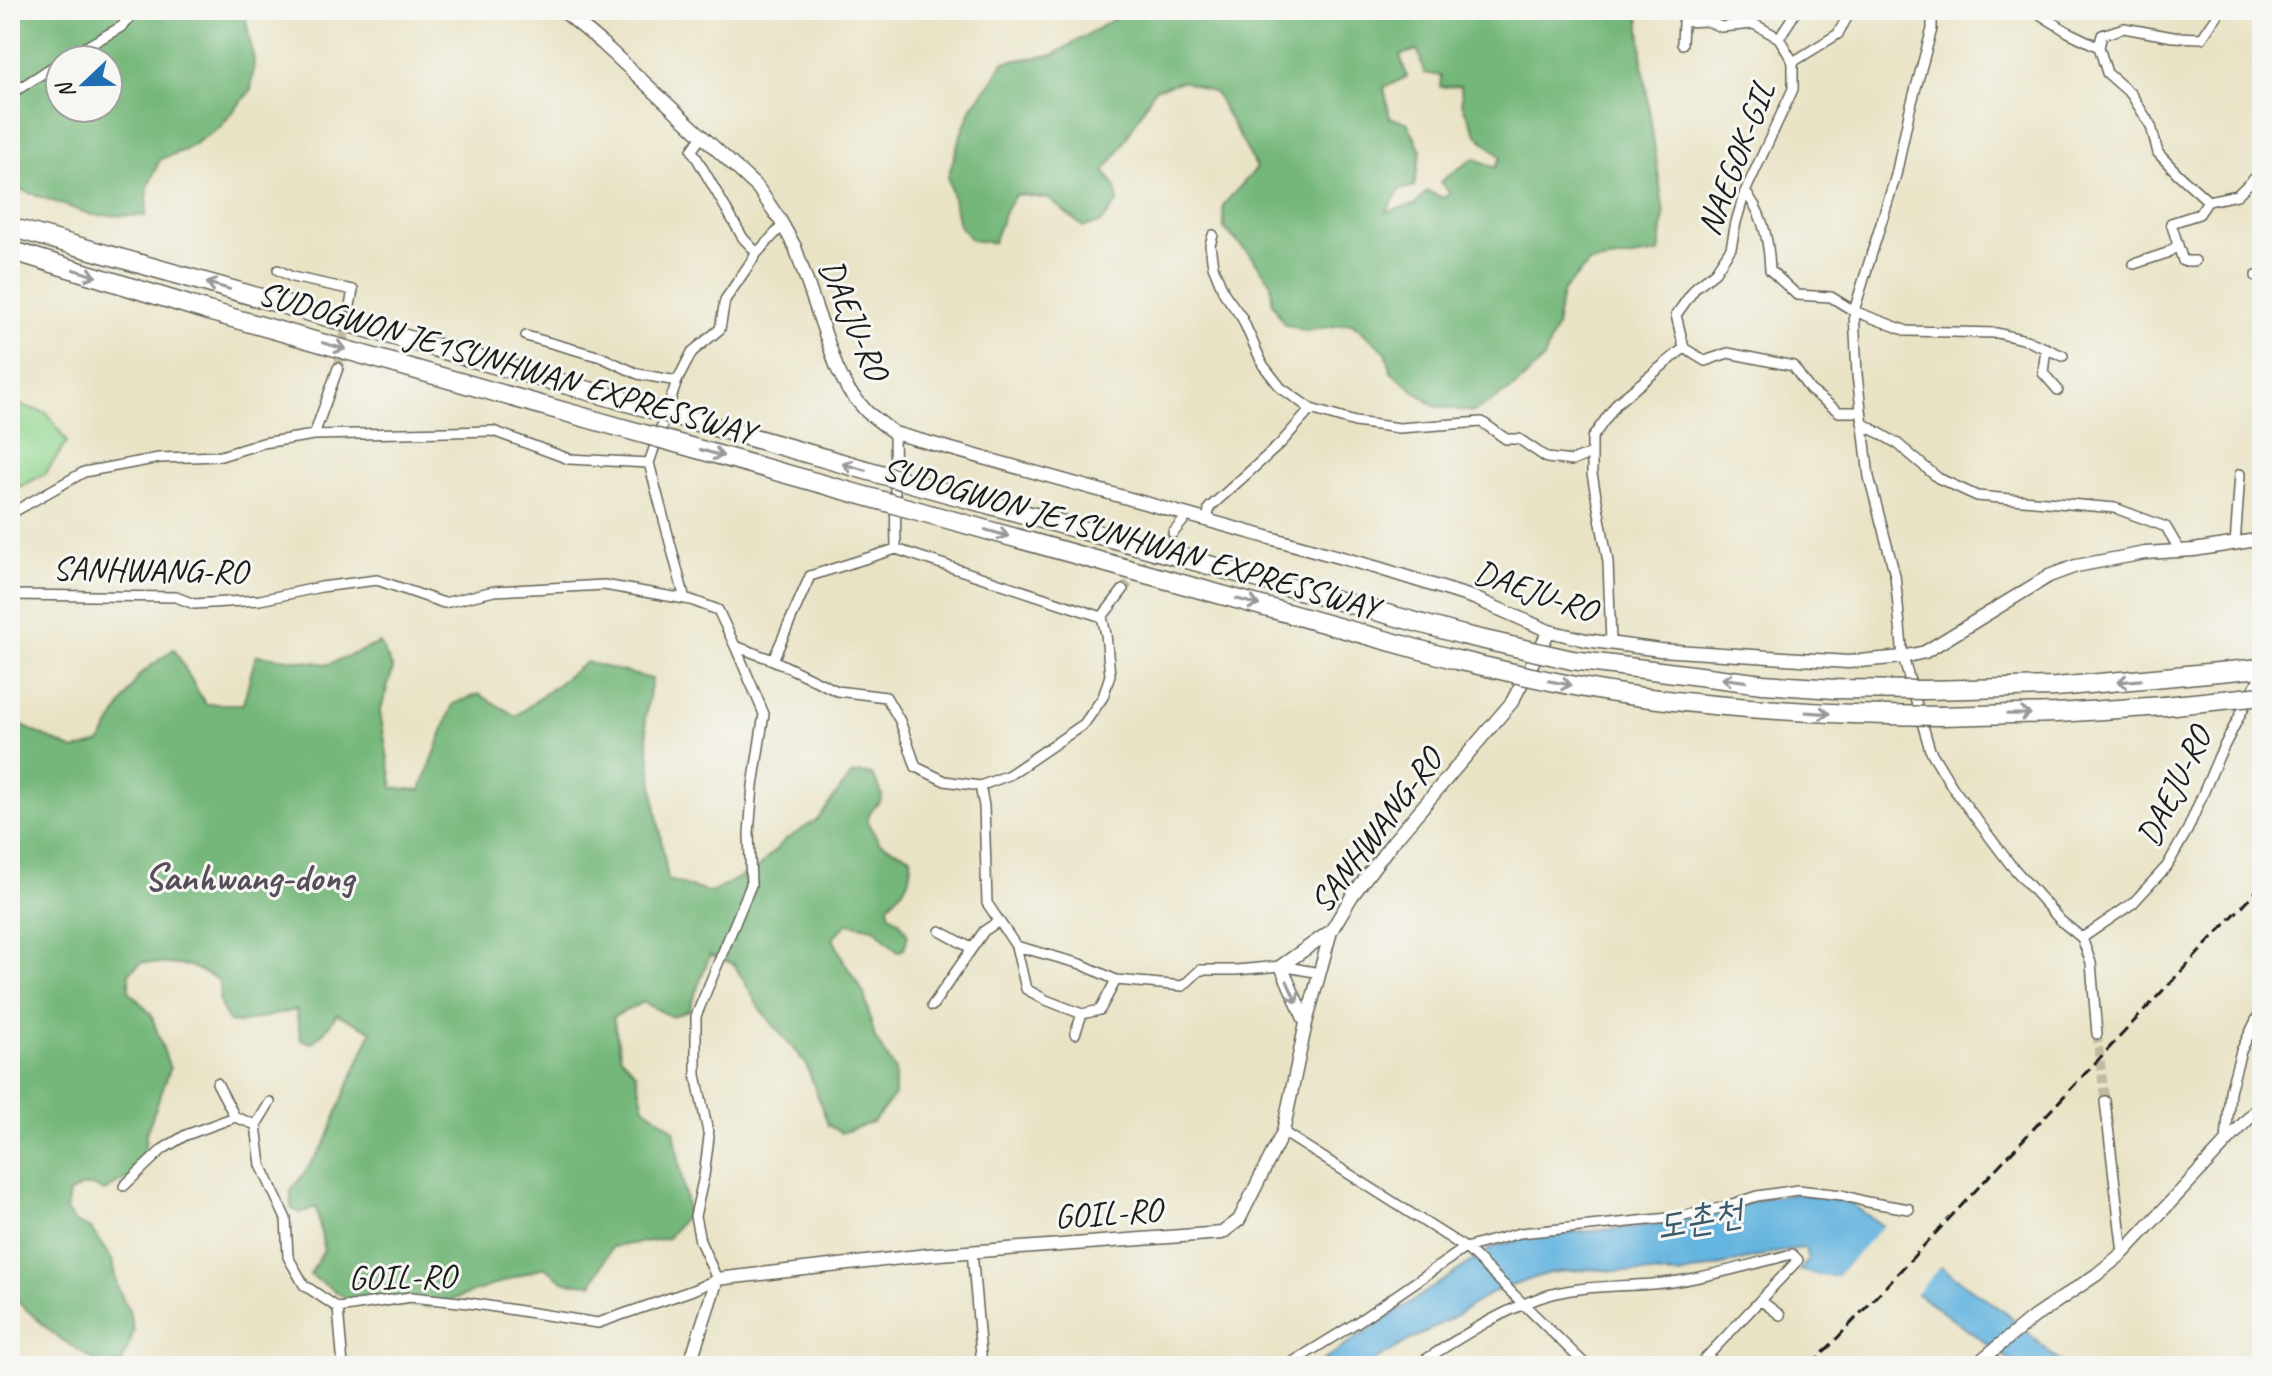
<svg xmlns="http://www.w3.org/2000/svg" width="2272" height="1376" font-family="Caveat,'Poor Story',sans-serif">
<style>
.green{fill:#91d68f;stroke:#567956;stroke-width:2}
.forest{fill:#74b77a;stroke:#486a4b;stroke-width:2;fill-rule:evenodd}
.water{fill:#64b4df;stroke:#40687e;stroke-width:2}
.pier{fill:#e9e3c5}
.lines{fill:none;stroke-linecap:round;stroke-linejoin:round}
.minor-tunnel{stroke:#c0bba3;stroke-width:9;stroke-dasharray:9 4.5;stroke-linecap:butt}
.minor-casing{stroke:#646257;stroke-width:12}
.tertiary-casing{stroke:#646257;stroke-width:15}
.motorway-casing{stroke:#646257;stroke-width:21}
.minor{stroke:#fff;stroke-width:9}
.tertiary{stroke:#fff;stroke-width:12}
.motorway{stroke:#fff;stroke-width:18}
.rail{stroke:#1c1c1c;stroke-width:3;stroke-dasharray:12 6;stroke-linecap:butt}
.motorway-bridge-casing{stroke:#646257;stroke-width:21;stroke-linecap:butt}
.motorway-bridge{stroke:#fff;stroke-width:18}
.oneway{stroke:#999}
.labels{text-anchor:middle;stroke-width:6;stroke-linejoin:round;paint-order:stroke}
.street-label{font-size:34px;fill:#1c1c1c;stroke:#f6f6f2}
.water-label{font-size:36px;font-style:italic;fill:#39596a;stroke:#f6f6f2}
.quarter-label{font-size:38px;font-weight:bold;fill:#564d5b;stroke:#f6f6f2}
</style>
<rect width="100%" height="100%" fill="#f6f6f2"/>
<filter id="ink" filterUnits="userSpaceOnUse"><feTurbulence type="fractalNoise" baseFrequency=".0125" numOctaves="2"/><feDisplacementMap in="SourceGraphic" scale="16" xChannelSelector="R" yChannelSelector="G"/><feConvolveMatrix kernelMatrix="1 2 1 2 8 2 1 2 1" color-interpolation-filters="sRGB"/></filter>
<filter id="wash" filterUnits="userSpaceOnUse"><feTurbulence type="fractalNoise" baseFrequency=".006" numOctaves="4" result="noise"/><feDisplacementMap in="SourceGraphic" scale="32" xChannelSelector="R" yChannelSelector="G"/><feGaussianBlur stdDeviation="1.8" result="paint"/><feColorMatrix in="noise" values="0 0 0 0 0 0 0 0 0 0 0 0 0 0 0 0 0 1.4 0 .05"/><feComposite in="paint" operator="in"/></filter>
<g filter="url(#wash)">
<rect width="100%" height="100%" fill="#e9e3c5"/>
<path class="green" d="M 10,402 L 47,413 L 67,442 L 45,474 L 10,492 Z"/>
<path class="forest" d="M 10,10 L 244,10 L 254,61 L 251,90 L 220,127 L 185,150 L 160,159 L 148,187 L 146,216 L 92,215 L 10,186 ZM 60,60 L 108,60 L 108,108 L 60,108 Z
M 1129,10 L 1647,10 L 1639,14 L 1643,67 L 1664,214 L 1659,253 L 1589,263 L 1562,292 L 1556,327 L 1544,359 L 1515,387 L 1474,412 L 1434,406 L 1391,372 L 1386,352 L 1352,323 L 1306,331 L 1284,324 L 1272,302 L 1271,283 L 1253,258 L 1224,228 L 1223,205 L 1257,168 L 1215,93 L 1183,81 L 1155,89 L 1116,156 L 1104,171 L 1115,186 L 1118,201 L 1101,223 L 1083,227 L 1049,199 L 1016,194 L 1006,209 L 993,243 L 971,240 L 959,225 L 948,177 L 960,137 L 973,105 L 993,80 L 1003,62 L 1053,55 ZM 1418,50 L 1424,73 L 1441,76 L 1440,87 L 1461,86 L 1462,104 L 1477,135 L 1501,157 L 1495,168 L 1474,158 L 1440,182 L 1450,193 L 1443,198 L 1427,191 L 1416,204 L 1386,212 L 1400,190 L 1414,187 L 1421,150 L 1407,122 L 1390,118 L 1384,87 L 1407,77 L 1400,55 Z
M 380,643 L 393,669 L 380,712 L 393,788 L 421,790 L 453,704 L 479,694 L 516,716 L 586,662 L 652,679 L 645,718 L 656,810 L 668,880 L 711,893 L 759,867 L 784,841 L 818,819 L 851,775 L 861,773 L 872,775 C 895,810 872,796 867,822 L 880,843 L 911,857 C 913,880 904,890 888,905 L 889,913 L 901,923 L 908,935 L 904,949 L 898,952 L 874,928 L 848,923 L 833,938 L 843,960 L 864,994 L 875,1038 L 895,1070 L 895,1095 L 873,1122 L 841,1133 L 828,1125 L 806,1064 L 760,1009 L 734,964 L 710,955 L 689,1010 L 672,1017 L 643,1002 L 613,1017 L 621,1057 L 636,1073 L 644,1107 L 674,1130 L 688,1213 L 668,1238 L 612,1247 L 592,1284 L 565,1282 L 544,1267 L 432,1307 L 354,1303 L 310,1275 L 324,1249 L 316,1207 L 300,1213 L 291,1208 L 291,1191 L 326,1142 L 344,1095 L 372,1031 L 337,1014 L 325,1031 L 312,1043 L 301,1040 L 296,1010 L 238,1023 L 229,1022 L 220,1004 L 219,980 L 190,966 L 142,962 L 129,973 L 129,991 L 151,1014 L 170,1069 L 146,1134 L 144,1158 L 129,1177 L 104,1191 C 89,1183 83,1184 69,1194 L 66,1211 L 75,1222 L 91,1229 L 112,1260 L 117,1286 L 129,1311 L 134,1331 L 122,1363 L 103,1366 L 56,1336 L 10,1295 L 10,720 L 74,750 L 100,743 L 139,675 L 174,649 L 205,704 L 243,704 L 256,655 L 329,664 Z"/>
<path class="water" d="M 1796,1193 L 1850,1203 L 2010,1316 L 2064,1366 L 2018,1366 L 1860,1253 L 1836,1277 L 1820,1276 L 1799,1271 L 1808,1261 L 1805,1248 L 1787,1250 L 1679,1275 L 1588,1269 L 1549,1273 L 1493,1292 L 1450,1319 L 1408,1341 L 1366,1366 L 1315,1366 L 1495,1246 L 1536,1236 L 1637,1227 L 1701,1216 L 1767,1198 Z"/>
<path class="pier" d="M 1885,1224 L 1943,1264 L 1913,1296 L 1861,1258 L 1836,1281 L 1819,1280 L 1797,1274 L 1799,1271 L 1820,1276 L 1836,1277 Z"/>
</g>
<g filter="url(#ink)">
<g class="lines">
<path class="minor-tunnel" d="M 338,368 L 350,306
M 1123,590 L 1173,533
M 2097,1034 L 2105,1101"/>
<defs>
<path id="minor" d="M 1932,10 L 1932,29 L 1909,113 L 1896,175 L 1854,311 L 1907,331 L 1997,333 L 2026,340 L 2063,356
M 2033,10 L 2068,32 L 2099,47 L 2107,73 L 2131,94 L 2151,126 L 2158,153 L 2178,174 L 2208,201 L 2237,195 L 2262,171
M 1682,44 L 1683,22 L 1707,21 L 1721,27 L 1754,24 L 1779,38
M 2099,47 L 2102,35 L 2124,28 L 2173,37 L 2202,38 L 2221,10
M 63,60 L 121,27 L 137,10
M 1793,62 L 1838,34 L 1851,10
M 10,92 L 17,90 L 60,62
M 702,136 L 692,150 L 743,238 L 757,253
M 1745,192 C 1763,212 1769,243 1770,270 L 1797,295 L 1831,297 L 1854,311 L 1857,375 L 1869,477 L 1895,575 L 1903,657 L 1930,750 L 1953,788 L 2010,864 L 2061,921 L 2082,938
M 2195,261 L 2183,261 L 2171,223 L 2199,214 L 2208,201
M 2134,264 L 2167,253 L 2178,245
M 278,270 L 292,277 L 353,290 L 350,306
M 2256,276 L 2262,278
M 526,336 L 601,357 L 638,374 L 677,381
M 1684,348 L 1705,361 L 1728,353 L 1793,366 L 1810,390 L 1839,412 L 1861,412
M 2046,348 L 2043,373 L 2058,390
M 1311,409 L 1355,422 L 1399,428 L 1482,422 L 1506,439 L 1519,439 L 1547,458 L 1572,461 L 1592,453
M 1862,423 L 1898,444 L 1938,478 L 1977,496 L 2115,508 L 2166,527 L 2180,551
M 894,433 L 896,549 L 1102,617
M 314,435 L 338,368
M 10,514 L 84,472 L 159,458 L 221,456 L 263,443 L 314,435 L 493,431 L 569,459 L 649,463
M 1208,521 L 1209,508 L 1280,444 L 1311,409 L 1281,388 L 1263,365 L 1242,318 L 1224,293 L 1213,266 L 1210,245 L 1213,235
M 1173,533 L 1188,515
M 2235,545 L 2240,474
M 10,595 L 176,597 L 194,604 L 260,600 L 321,587 L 377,580 L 444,603 L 494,591 L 604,585 L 691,600 L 718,610 L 735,646 L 773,660 L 837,691 L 886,697 L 900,721 L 916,767 L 945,781 L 980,786 L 1009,775 L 1084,724 L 1103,697 L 1110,675 L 1106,634 L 1102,617
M 685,599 L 649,463 L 677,381 L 692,352 L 720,329 L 725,300 L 757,253 L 783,225
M 1102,617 L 1123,590
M 1611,643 L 1608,562 L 1592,474 L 1592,438 L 1617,403 L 1684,348 L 1676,315 L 1696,287 L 1715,272 L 1731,248 L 1736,222 L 1745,192 L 1793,89 L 1793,62 L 1779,38 L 1797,10
M 773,660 L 810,576 L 896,549
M 980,786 L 984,806 L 987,903 L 1016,946 L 1081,964 L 1116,980 L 1183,986 L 1200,970 L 1236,970 L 1281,966 L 1320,973
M 940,931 L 971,948
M 2082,938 L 2133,903 L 2167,866 L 2188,829 L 2219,756 L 2262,672
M 2082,938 L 2091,963 L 2097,1034
M 1016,946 L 1026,989 L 1046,1000 L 1082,1014 L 1100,1010 L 1116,980
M 932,1006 L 984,931 L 999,921
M 1075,1034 L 1082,1014
M 217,1083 L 235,1117
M 2105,1101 L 2123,1253
M 256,1125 L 270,1102
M 1283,1132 L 1467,1249 L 1587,1366
M 2226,1142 L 2230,1091 L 2241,1051 L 2262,1008
M 124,1186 L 163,1149 L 186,1135 L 235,1117 L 256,1125 L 261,1165 L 286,1219 L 288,1257 L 304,1285 L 338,1308 L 411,1297 L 469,1303 L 598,1323 L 693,1290 L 717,1279 L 700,1241 L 695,1216 L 704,1176 L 709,1137 L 696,1075 L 696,1016 L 751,885 L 749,833 L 753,786 L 764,714 L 735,646
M 972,1251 L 982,1366
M 1760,1300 L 1780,1315
M 338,1308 L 343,1366
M 1286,1366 L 1356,1323 L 1465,1248 L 1520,1233 L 1679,1217 L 1720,1208 L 1757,1196 L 1798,1190 L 1842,1195 L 1867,1202 L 1909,1209
M 1415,1366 C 1455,1341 1495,1314 1539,1298 C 1581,1283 1628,1288 1672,1282 C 1713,1276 1753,1264 1792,1254 L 1798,1260 L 1698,1366"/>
<path id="tertiary" d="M 562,10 L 603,44 L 758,188 L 780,220 L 795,247 L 837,368 L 848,390 L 867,412 L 894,433 L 1378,568 L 1474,598 L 1549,631 L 1586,640 L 1660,650 L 1848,662 L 1903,657 L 1925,652 L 2049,576 L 2076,566 L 2145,553 L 2194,550 L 2262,539
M 1306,1023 L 1281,966 L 1331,931
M 689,1366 L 717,1279 L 927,1255 L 1222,1233 L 1239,1220 L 1283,1132 L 1306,1023 L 1331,931 L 1352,896 L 1392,843 L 1512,702 L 1549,631
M 1974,1366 L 2034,1317 L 2096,1275 L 2123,1253 L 2262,1104"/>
<path id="motorway" d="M 10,227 L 589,391
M 10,250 L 208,311 L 583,417
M 929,488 L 1463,635
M 922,512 L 1457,660
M 1924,690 L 2056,687 L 2262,668
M 1941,716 L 2057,713 L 2164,706"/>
</defs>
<use href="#minor" class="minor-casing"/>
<use href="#tertiary" class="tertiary-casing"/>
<use href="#motorway" class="motorway-casing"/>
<use href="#minor" class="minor"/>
<use href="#tertiary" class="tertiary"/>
<use href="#motorway" class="motorway"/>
<path class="rail" d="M 1811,1366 L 2262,885"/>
<defs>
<path id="motorway-bridge" d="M 589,391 L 929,488
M 583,417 L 922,512
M 1463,635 L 1572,660 L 1763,684 L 1834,689 L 1924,690
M 1457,660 C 1518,674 1580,689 1642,697 C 1741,710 1841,715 1941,716
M 2164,706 L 2262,696"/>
</defs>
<use href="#motorway-bridge" class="motorway-bridge-casing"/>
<use href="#motorway-bridge" class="motorway-bridge"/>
</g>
<defs><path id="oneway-shaft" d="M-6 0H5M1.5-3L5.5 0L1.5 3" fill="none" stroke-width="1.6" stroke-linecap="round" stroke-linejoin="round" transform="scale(2)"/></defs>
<g class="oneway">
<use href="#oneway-shaft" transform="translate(85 273) rotate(17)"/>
<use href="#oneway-shaft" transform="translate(218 286) rotate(-164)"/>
<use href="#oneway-shaft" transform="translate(334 346) rotate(16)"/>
<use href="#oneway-shaft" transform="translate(712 453) rotate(16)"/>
<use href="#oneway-shaft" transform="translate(854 467) rotate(-164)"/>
<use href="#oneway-shaft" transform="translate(997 533) rotate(16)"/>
<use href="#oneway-shaft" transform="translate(1248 602) rotate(16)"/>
<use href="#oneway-shaft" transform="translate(1734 680) rotate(-173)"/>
<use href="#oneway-shaft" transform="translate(2129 681) rotate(175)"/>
<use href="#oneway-shaft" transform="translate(1560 683) rotate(11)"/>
<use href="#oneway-shaft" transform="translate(1818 713) rotate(4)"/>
<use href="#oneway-shaft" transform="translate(2019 714) rotate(-1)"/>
<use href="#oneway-shaft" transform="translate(1292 992) rotate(66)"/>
</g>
</g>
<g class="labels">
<g class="street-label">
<text transform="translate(1735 158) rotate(-69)" y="12">NAEGOK-GIL</text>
<text transform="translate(855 319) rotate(67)" y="12">DAEJU-RO</text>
<text transform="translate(507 362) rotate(16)" y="12">SUDOGWON JE1SUNHWAN EXPRESSWAY</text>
<text transform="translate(1131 537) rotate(16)" y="12">SUDOGWON JE1SUNHWAN EXPRESSWAY</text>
<text transform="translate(150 569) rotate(1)" y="12">SANHWANG-RO</text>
<text transform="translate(1536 590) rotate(19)" y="12">DAEJU-RO</text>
<text transform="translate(2173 786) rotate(-64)" y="12">DAEJU-RO</text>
<text transform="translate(1375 830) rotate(-53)" y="12">SANHWANG-RO</text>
<text transform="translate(1108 1212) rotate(-4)" y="12">GOIL-RO</text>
<text transform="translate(402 1276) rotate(-1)" y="12">GOIL-RO</text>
</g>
<g class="water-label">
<text transform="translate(1699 1218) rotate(-10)" y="13">도촌천</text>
</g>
<g class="quarter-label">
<text x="249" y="890">Sanhwang-dong</text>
</g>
</g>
<rect width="2272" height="1376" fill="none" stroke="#f6f6f2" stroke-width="40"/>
<g transform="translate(84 84) rotate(248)"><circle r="38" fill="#f6f6f2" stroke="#9f9f9c" stroke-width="2"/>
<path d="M0-6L14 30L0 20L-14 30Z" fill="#1f6fb2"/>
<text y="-12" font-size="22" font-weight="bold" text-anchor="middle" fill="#1c1c1c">N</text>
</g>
</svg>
